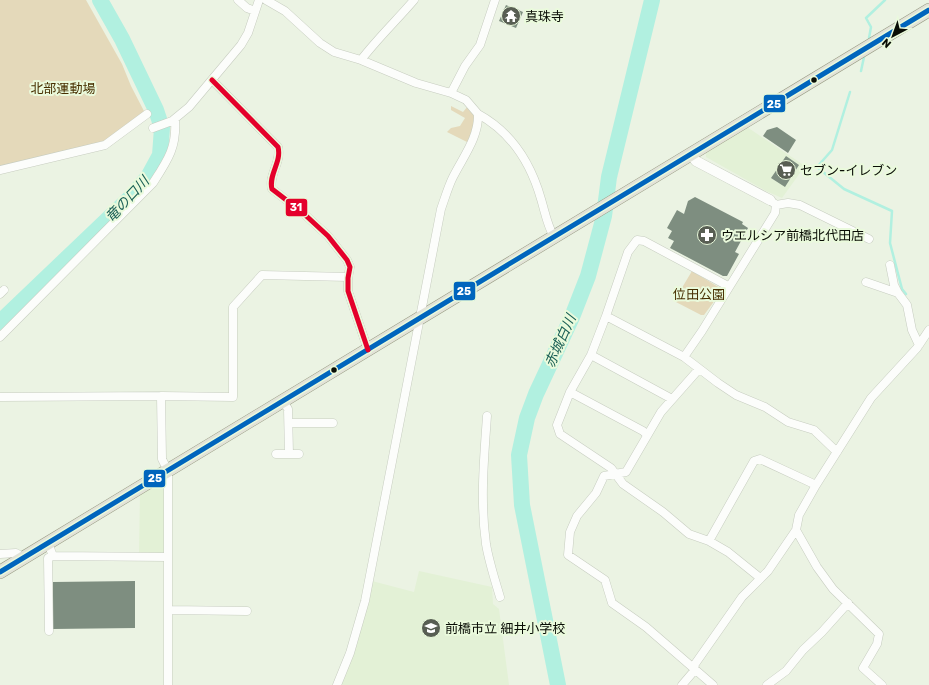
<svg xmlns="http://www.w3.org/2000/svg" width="929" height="685" font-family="Rubik,'Noto Sans JP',sans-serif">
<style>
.built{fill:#e3f1d6}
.green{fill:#e4d9ba}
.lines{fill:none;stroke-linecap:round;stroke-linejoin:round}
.stream{stroke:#b1f0e0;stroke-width:2.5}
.river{stroke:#b1f0e0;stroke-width:16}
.building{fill:#7e8e80}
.minor-casing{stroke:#c7cdc0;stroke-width:9}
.tertiary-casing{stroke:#c7cdc0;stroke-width:11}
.primary-casing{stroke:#999c85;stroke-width:14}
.minor{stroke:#fcfdfb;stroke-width:8}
.tertiary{stroke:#fcfdfb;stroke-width:10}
.primary{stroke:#e2e3d8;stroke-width:13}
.bus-1-casing{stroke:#eafadc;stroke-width:8}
.bus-2-casing{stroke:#eafadc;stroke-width:8}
.bus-1{stroke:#0065bd;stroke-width:5}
.bus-2{stroke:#e4002b;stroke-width:5}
.bus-dot{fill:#090d05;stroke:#eafadc;stroke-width:1.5}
.labels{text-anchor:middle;stroke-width:4;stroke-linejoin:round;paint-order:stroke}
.poi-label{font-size:13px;fill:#090d05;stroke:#eafadc;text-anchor:start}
.park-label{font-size:13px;fill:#472f00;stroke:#eafadc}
.water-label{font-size:14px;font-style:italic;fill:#1a6056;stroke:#eafadc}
.line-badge{stroke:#eafadc;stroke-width:1.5}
.badge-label{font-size:11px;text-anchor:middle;font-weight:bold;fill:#fff}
</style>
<rect width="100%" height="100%" fill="#ebf3e3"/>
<path class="built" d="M 747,127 L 805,166 L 782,198 L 766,191 L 706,157 L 706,153 Z
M 166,478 L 166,553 L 139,553 L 140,493 Z
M 419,571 L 492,587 L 493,604 L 499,609 L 509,685 L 341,685 L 356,648 L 372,581 L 414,592 Z"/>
<path class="green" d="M 0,0 L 86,0 L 122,64 L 131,86 L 145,113 L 105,143 L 0,168 Z
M 451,106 L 463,112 L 468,106 C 479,121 475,126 469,143 L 447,132 L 451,128 L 460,126 L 465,118 L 451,110 Z
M 692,271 L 720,288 L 721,292 L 704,315 L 701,315 L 674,301 Z"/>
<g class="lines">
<path class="stream" d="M 869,38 L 871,27 L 866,18 L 885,0
M 861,71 L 864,57
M 850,92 L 832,150 L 817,167 L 844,189 L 892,211 L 890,243 L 902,289 L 906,294"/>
<path class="river" d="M 0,322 L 132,196 L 148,177 L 160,155 L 162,128 L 156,110 L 122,39 L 100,0
M 558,685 L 522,505 L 519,455 L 527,418 L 536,394 L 572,317 L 588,276 L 604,216 L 609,177 L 652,0"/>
</g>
<path class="building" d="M 506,5 L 523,12 L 516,28 L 499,21 Z
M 777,127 L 796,140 L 788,153 L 763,136 L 767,130 Z
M 786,156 L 799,165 L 785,187 L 771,178 Z
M 695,197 L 743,222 L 742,224 L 748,228 L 735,252 L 739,254 L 727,276 L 723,276 L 670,248 L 674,241 L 668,238 L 672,231 L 667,228 L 677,210 L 684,214 L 688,201 Z
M 135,581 L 135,628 L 53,629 L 53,582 Z"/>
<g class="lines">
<defs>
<path id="minor" d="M 238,0 L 247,8 L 255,11
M 266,0 L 285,11 L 320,43 L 334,52 L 361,60 L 416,83 L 451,93 L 466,100 L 478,114 C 479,137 463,157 453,177 C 448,187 445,198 441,209 L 365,601 L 350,653 L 337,685
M 361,60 C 377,39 396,21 414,0
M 212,80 L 278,147 C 282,162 268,175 272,189 L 302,212 L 328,236 L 347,260 L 350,267 L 348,278 L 348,291 L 368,350
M 451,93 L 465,66 L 480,45 L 495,0
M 478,114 C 511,132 531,164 541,199 C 545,212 547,225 554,237
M 153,128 L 172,121 L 189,107 L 241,45 L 248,33 L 259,0
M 0,170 L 105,145 L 147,114
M 776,205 L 788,203 L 800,205 L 869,239
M 890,265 L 894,285 L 898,293
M 866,282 L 898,293 L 907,305 L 912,330 L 919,345
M 728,286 L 644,241 L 637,240 L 628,252 L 606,316 L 684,357 L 718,383 L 736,395 L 765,407 L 788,422 L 814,430 L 837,452
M 0,294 L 4,290
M 606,316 L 591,355 L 570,392 L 557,425 L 560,434 L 611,468 L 623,484 L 663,512 L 689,534 L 709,541 L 728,552 L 759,577
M 0,337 L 153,183 C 168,160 177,147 175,119
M 591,355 L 672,399
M 684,357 L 702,331 L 775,213 L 776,205 L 770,200
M 699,369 L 661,412 L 626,472 L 604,476 L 596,493 L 577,516 L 570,532 L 568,555 L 605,580 L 612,603 L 646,627 L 713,685
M 570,392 L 643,431 L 647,435
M 161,396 L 233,397 L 233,307 L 262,275 L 348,277
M 0,397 L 161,396 L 162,459 L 168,471 L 168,685
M 283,401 L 288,409 L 289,454
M 487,416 C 484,458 480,501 486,544 C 489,562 495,580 500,597
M 289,423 L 333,423
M 276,454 L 299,454
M 796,530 L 817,567 L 833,589 L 879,634 L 877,644 L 863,668 L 882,685
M 709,541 L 754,461 L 760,459 L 816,485
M 48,543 L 53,556 L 168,557
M 0,554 L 16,553 L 24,558
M 168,610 L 247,611
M 49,631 L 48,558 L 53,556
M 682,685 L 694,671 L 695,664 L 742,597 L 768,571 L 796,530 L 799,515 L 816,485 L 871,398 L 917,348 L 929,330
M 767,685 L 786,671 L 803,650 L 822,632 L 848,603"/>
<path id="tertiary" d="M 690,154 L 696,161 L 770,200"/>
<path id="primary" d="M 0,572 L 929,10"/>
</defs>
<use href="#minor" class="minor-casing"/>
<use href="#tertiary" class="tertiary-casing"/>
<use href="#primary" class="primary-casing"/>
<use href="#minor" class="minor"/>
<use href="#tertiary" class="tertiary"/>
<use href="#primary" class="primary"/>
<defs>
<path id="bus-1" d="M 0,572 L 929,10"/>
<path id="bus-2" d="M 212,80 L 278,147 C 282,162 268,175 272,189 L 302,212 L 328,236 L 347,260 L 350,267 L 348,278 L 348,291 L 368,350"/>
</defs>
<use href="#bus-1" class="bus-1-casing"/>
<use href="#bus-2" class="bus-2-casing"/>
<use href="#bus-1" class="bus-1"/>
<use href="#bus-2" class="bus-2"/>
</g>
<defs>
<symbol id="temple-disc" viewBox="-11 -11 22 22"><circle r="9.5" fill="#585e53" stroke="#eafadc"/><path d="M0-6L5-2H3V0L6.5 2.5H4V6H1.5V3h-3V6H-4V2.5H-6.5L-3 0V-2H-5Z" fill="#fff"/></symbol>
<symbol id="supermarket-disc" viewBox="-11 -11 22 22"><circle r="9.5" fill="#585e53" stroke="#eafadc"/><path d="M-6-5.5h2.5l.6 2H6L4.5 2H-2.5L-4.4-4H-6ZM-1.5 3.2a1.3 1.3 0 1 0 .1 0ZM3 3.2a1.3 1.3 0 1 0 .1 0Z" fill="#fff"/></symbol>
<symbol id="pharmacy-disc" viewBox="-11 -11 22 22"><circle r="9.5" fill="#585e53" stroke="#eafadc"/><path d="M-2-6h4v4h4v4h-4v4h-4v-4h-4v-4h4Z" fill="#fff"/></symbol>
<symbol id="school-disc" viewBox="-11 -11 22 22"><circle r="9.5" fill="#585e53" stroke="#eafadc"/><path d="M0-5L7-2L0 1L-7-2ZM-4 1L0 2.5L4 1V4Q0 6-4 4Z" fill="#fff"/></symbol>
</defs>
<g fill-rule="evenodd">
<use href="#temple-disc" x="500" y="5" width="22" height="22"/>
<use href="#supermarket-disc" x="775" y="159" width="22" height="22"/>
<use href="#pharmacy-disc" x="696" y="224" width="22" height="22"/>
<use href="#school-disc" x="420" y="617" width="22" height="22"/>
</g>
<g class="bus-dot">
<circle cx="814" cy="80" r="3.5"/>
<circle cx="334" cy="370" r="3.5"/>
</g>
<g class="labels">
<g class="poi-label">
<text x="525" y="21">真珠寺</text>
<text x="800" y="175">セブン-イレブン</text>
<text x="721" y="240">ウエルシア前橋北代田店</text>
<text x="445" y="633">前橋市立 細井小学校</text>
</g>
<g class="park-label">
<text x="63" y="93">北部運動場</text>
<text x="699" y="299">位田公園</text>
</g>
<g class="water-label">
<text transform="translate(127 199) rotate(-47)" y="5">竜の口川</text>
<text transform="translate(560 341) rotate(-66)" y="5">赤城白川</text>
</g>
</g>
<g class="line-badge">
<rect x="763" y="94" width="23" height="19" rx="4" fill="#0065bd"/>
<rect x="285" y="198" width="23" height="19" rx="4" fill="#e4002b"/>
<rect x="453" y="281" width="23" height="20" rx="4" fill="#0065bd"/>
<rect x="143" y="469" width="23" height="19" rx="4" fill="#0065bd"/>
</g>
<g class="badge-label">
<text x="774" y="108">25</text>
<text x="296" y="211">31</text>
<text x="464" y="295">25</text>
<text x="155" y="482">25</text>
</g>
<g transform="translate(893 36) rotate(221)" stroke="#eafadc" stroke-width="3" paint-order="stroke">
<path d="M0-3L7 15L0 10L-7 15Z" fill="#090d05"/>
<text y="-6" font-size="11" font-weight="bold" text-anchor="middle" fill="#090d05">N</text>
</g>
</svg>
